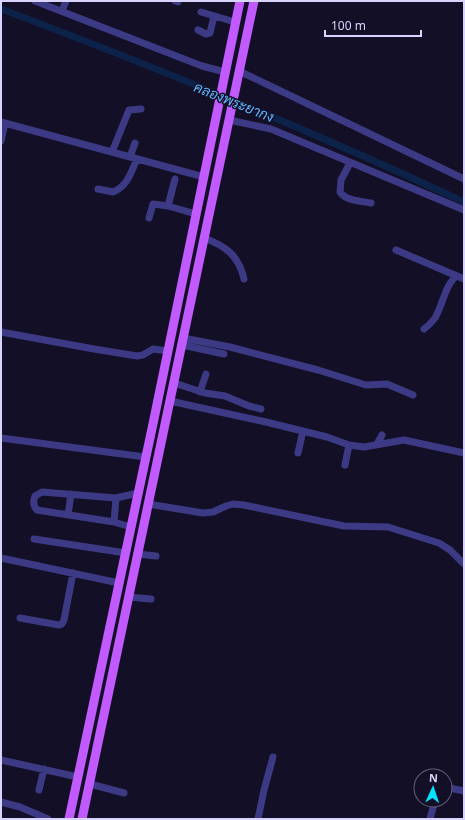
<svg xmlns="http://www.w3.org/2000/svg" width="465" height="820" font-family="'Noto Sans',Sarabun,sans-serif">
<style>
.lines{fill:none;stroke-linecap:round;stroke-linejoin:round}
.canal{stroke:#0c2248;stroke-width:7}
.minor{stroke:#3d3a85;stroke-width:7}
.major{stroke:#c25bff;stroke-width:9}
.labels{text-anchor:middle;stroke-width:3;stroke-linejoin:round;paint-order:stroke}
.water-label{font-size:14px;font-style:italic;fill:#62b6ff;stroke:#130f26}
</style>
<rect width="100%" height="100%" fill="#130f26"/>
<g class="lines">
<path class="canal" d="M 1,9 C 158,68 313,131 464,202"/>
<path class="minor" d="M 35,1 L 202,66 L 225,72
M 175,1 L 178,2
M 62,11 L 66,1
M 201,12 L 235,22
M 198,30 L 206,34 L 210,33 L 214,16
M 239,71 L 464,179
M 229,120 L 271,129 L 464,210
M 1,122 L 204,177
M 1,141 L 5,123
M 112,152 L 129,110 L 141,109
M 130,157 L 135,143
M 350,163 L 341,180 L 340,192 C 346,201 361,201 371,203
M 175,179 L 168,206 L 196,214
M 98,189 L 113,192 C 128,186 131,172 137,159
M 149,218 L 153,204 L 168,206
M 204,238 C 226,246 239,256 244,279
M 396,250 L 464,279
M 424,329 C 428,326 432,322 435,318 C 442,307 446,282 457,276
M 1,332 L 94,349 L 137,356 L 143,355 L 153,349 L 168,351
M 183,338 L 230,347 L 318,370 L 366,385 L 387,384 L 413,395
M 182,345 L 224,354
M 174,383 L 205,393 L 225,396 L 249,406 L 261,409
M 200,392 L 206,374
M 170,401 L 266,422 L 327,437 L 349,445 L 364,447 L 404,440 L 464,453
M 1,438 L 145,457
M 377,444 L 382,435
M 298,453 L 303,431
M 345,465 L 349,445
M 148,504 L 203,513 L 213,512 L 226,506 L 233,504 L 244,505 L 344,526 L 388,527 L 439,543 L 450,550 L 463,563
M 68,515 L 71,494
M 114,522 L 116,498
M 131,527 L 114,522 L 37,510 C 33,506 33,501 35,496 L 42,492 L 116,498 L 138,493
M 34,539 L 126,553
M 138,554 L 156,556
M 1,558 L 119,583
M 129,597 L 151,599
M 20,618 L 59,625 L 62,624 L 64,620 L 73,573
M 1,760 L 78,777
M 90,784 L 124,793
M 445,787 L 464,791
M 39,790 L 44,769
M 1,802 L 20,807 L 48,819
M 258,819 L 264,790 L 273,757
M 430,819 L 435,800"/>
<path class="major" d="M 69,819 L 154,419 L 240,1
M 82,819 L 254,1"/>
</g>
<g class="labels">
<g class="water-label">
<text transform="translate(234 102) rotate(22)" y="5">คลองพระยากง</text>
</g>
</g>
<rect width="465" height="820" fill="none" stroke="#d9d4ff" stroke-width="4"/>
<g transform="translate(433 788) rotate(3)"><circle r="19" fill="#130f26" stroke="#625e7d"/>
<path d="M0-3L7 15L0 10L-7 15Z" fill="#00e5ff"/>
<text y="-6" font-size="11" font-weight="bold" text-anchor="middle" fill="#d9d4ff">N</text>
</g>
<path d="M325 30v6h96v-6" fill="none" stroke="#d9d4ff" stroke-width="2"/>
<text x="331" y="30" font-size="12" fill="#d9d4ff" stroke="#130f26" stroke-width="3" paint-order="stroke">100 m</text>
</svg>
